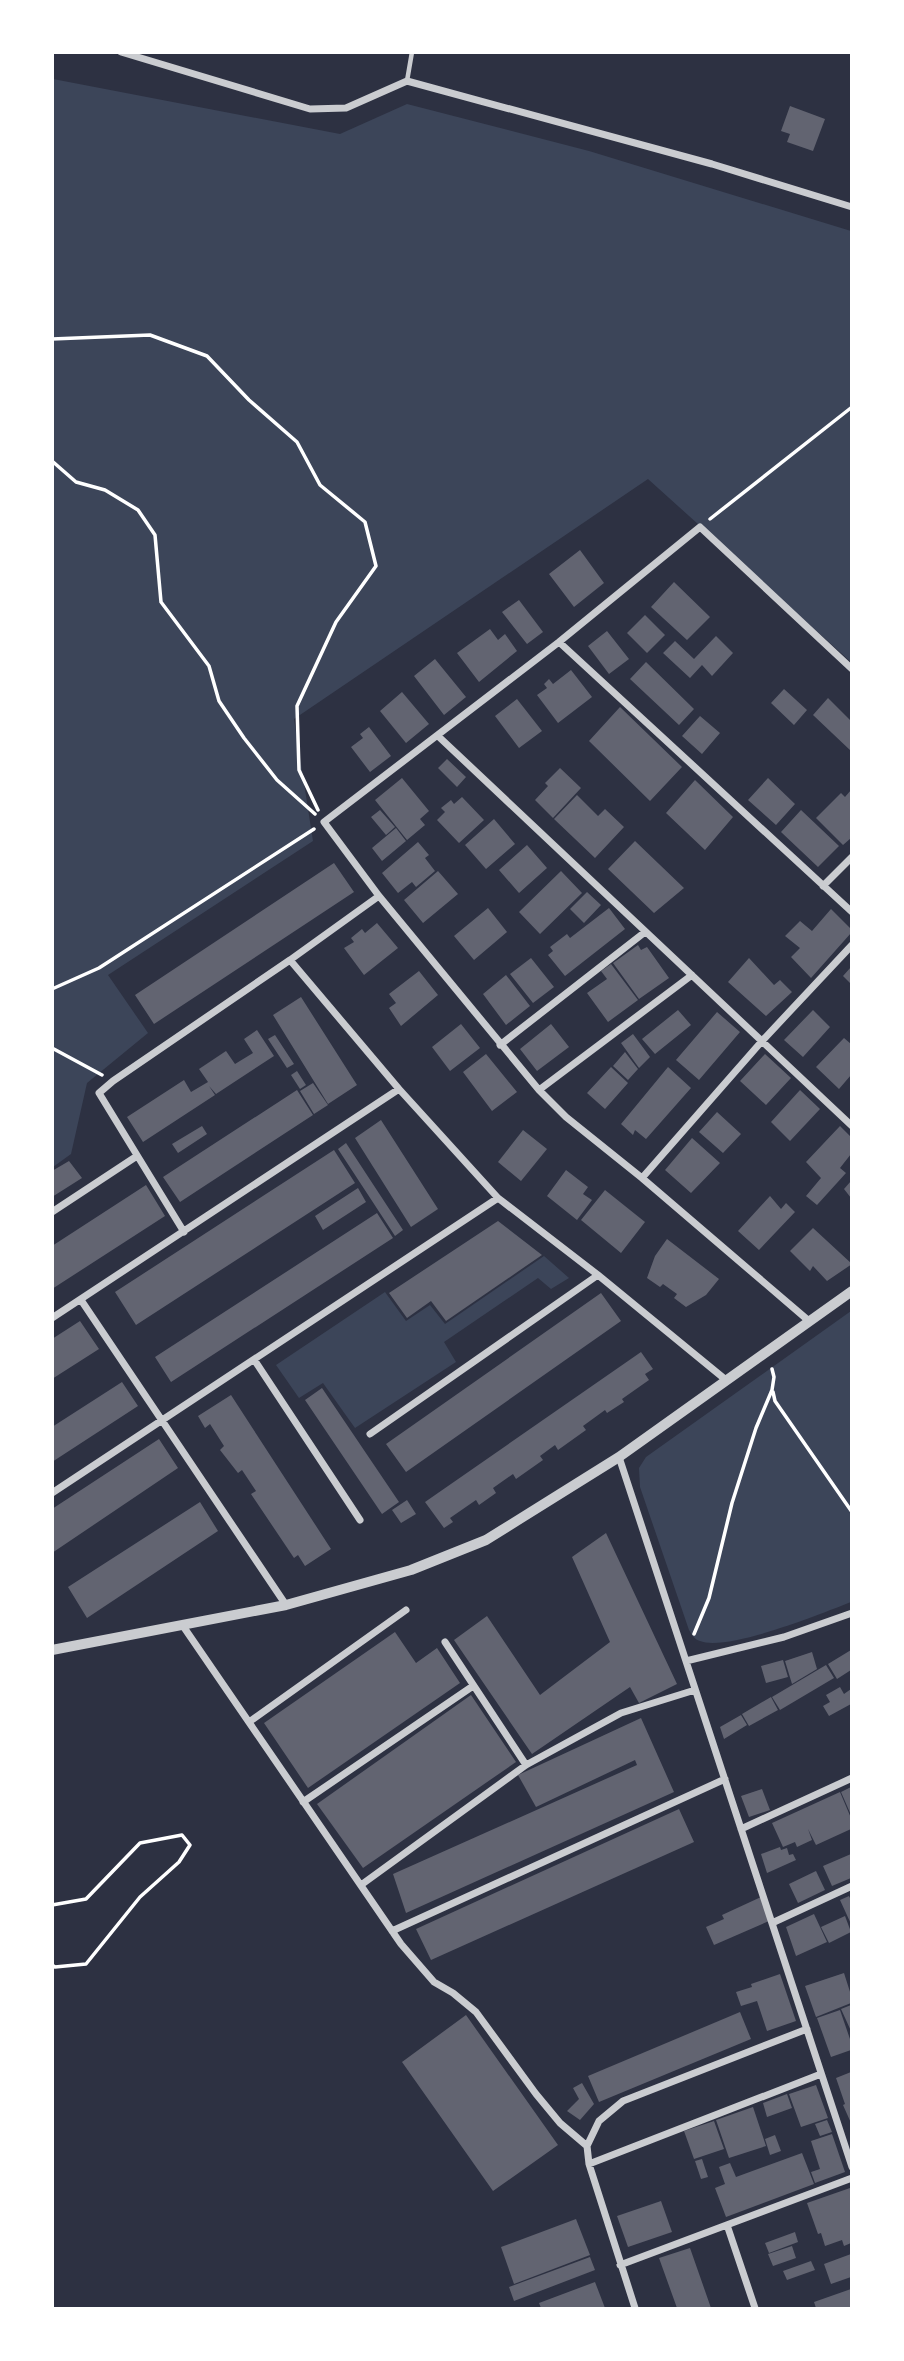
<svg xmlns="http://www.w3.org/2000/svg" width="904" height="2361" font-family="Commissioner,sans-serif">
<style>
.green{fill:#3c4559}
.building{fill:#626471}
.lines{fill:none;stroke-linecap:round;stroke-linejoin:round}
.path{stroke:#fff;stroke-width:3.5}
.service{stroke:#caccd0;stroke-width:4.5}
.minor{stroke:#caccd0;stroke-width:7}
.tertiary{stroke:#caccd0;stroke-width:10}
</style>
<rect width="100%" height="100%" fill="#2d3142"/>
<path class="green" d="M 53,79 L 340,134 L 407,104 L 589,151 L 851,231 L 851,662 L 648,479 L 294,719 L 313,841 L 108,975 L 148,1033 L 87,1083 L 71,1154 L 53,1167 Z
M 544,1256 L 569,1278 L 551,1289 L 538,1278 L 444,1342 L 456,1362 L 355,1428 L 323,1383 L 299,1398 L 276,1365 L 385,1292 L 406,1321 L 430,1305 L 445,1324 Z
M 851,1311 L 851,1602 C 823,1613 727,1652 700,1641 C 694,1639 692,1635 689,1630 L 640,1487 L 639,1468 L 646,1457 Z"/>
<path class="building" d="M 790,106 L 825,119 L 813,151 L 787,142 L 790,134 L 781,131 Z
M 580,550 L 604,583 L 574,607 L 549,574 Z
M 674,582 L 710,617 L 687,640 L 651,607 Z
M 519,600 L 543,632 L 527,644 L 502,612 Z
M 645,615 L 665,635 L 647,653 L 627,633 Z
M 490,629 L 498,640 L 505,634 L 517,651 L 479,682 L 457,653 Z
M 607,631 L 629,659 L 609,674 L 588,646 Z
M 716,636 L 733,653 L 712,676 L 702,665 L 690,678 L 663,653 L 675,641 L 694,659 Z
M 435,659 L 466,697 L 444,715 L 414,676 Z
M 646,662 L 694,709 L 679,725 L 630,679 Z
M 571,670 L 592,697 L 558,723 L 537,695 L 547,688 L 544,684 L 549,679 L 553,684 Z
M 784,689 L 807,710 L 794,725 L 771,703 Z
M 402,692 L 429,724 L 406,743 L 380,711 Z
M 828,698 L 851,721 L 851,751 L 813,715 Z
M 517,699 L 542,731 L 519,748 L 495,716 Z
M 620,707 L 682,767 L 650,801 L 589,741 Z
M 700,716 L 720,733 L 702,754 L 682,736 Z
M 369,727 L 391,756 L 370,772 L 351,747 L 363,738 L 360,734 Z
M 447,759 L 466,777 L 457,787 L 438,768 Z
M 560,768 L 581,788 L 553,818 L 535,800 L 548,786 L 545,783 Z
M 402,778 L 429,811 L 420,819 L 425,825 L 407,840 L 375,800 Z
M 768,778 L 795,804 L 776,825 L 748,800 Z
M 695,780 L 733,817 L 705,850 L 666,813 Z
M 851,790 L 851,838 L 843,845 L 816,818 L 841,793 L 845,797 Z
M 577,795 L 598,816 L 605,809 L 624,827 L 595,858 L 554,819 Z
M 462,797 L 484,820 L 459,843 L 437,820 L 445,812 L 441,808 L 451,800 L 454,804 Z
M 380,810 L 395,827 L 386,835 L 371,817 Z
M 801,810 L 839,846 L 818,867 L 781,832 Z
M 494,819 L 515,844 L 486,869 L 465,845 Z
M 396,828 L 406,841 L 382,861 L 372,848 Z
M 635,841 L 684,888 L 654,913 L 608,869 Z
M 418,842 L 429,855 L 425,858 L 435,871 L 416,887 L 412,882 L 398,893 L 382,873 Z
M 527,845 L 547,868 L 519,893 L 499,870 Z
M 334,863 L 354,892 L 154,1024 L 135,995 Z
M 438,871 L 458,894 L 423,923 L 404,900 Z
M 561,871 L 582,893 L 540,934 L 519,912 Z
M 587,892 L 601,905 L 584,923 L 570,909 Z
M 488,908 L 507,932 L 474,960 L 454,936 Z
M 609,908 L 625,929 L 565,976 L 548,955 L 553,951 L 550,947 L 567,934 L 570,938 Z
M 831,909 L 851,929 L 851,933 L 811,978 L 791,957 L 800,948 L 785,936 L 800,921 L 812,931 Z
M 377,923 L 398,948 L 364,975 L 344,948 L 354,942 L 351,938 L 362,929 L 365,933 Z
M 638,945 L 641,950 L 647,947 L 669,978 L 639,999 L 613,963 Z
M 531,958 L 554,987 L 533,1003 L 510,974 Z
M 749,958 L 774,985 L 780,980 L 792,992 L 766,1016 L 728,982 Z
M 611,964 L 638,1000 L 608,1022 L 587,993 L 607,979 L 601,971 Z
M 851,967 L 851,984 L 843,976 Z
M 419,971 L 438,995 L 401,1026 L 389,1008 L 396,1003 L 389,994 Z
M 506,975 L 530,1006 L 506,1025 L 483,994 Z
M 301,997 L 357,1085 L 328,1104 L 273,1015 Z
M 678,1010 L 691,1025 L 655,1054 L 642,1039 Z
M 813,1010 L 830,1027 L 803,1057 L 784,1040 Z
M 717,1012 L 740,1032 L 699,1080 L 676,1060 Z
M 461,1024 L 480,1048 L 450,1071 L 432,1047 Z
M 551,1024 L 569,1047 L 537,1071 L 520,1049 Z
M 257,1030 L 274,1056 L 216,1094 L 209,1086 L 215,1095 L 143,1142 L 127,1117 L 184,1080 L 191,1092 L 208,1082 L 199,1069 L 226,1051 L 235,1064 L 253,1053 L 244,1039 Z
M 633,1034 L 650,1057 L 639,1068 L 621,1043 Z
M 275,1035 L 294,1064 L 287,1068 L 268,1039 Z
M 844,1038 L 851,1044 L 851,1075 L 839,1089 L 816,1067 Z
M 625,1052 L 638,1069 L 628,1080 L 613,1066 Z
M 486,1054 L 517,1092 L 492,1111 L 463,1072 Z
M 765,1054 L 791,1078 L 766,1105 L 740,1081 Z
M 611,1067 L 628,1083 L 605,1109 L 587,1093 Z
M 668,1067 L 691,1088 L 646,1139 L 635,1130 L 633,1135 L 621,1124 Z
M 297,1071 L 306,1085 L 300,1089 L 291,1075 Z
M 313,1083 L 328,1105 L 314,1114 L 300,1091 Z
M 297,1090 L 313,1115 L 180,1202 L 163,1177 Z
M 800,1090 L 820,1109 L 790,1141 L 771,1122 Z
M 717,1112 L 741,1134 L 723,1153 L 699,1132 Z
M 381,1120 L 438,1209 L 411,1227 L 355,1138 Z
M 202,1126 L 207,1134 L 178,1153 L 172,1144 Z
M 840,1126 L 851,1137 L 851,1154 L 840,1168 L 846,1173 L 817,1205 L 806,1196 L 821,1178 L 806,1162 Z
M 523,1130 L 547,1149 L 521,1181 L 498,1162 Z
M 692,1138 L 720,1163 L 691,1193 L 665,1170 Z
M 346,1143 L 403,1230 L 395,1236 L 338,1149 Z
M 334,1150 L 355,1183 L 136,1325 L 115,1292 Z
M 69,1161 L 82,1178 L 52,1197 L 52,1171 Z
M 566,1170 L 588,1187 L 583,1194 L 592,1200 L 577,1220 L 547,1196 Z
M 851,1181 L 851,1198 L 844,1189 Z
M 146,1185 L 165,1216 L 52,1289 L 52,1246 Z
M 358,1188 L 366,1202 L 323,1230 L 315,1216 Z
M 605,1190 L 645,1222 L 621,1253 L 581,1220 Z
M 770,1196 L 781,1209 L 786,1203 L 795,1212 L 759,1250 L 738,1231 Z
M 377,1213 L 393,1238 L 171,1382 L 155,1357 Z
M 498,1221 L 542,1255 L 446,1321 L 431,1301 L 407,1318 L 389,1293 Z
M 813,1228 L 852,1264 L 827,1281 L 813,1266 L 810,1271 L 790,1251 Z
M 667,1239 L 719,1279 L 706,1295 L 686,1307 L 674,1298 L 677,1294 L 663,1284 L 660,1287 L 647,1278 L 655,1256 Z
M 601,1293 L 621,1321 L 406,1472 L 386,1444 Z
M 80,1321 L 99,1349 L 52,1379 L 52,1339 Z
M 641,1352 L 653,1369 L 645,1374 L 649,1380 L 622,1399 L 624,1402 L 607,1413 L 605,1410 L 583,1426 L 586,1430 L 558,1450 L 555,1445 L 540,1456 L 543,1460 L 516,1479 L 513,1474 L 493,1488 L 496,1493 L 479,1505 L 476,1500 L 450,1518 L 453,1522 L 444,1528 L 425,1502 Z
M 122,1382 L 138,1406 L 52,1462 L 52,1427 Z
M 322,1388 L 399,1502 L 382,1514 L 305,1400 Z
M 231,1395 L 331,1549 L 305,1566 L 298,1555 L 294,1558 L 251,1494 L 256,1491 L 242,1470 L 238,1473 L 220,1450 L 224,1446 L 210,1424 L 205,1428 L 198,1416 Z
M 159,1439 L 178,1468 L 52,1553 L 52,1509 Z
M 407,1500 L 416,1514 L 401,1523 L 392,1510 Z
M 200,1502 L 218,1531 L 87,1618 L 68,1587 Z
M 606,1533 L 677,1684 L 639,1703 L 630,1687 L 532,1754 L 454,1640 L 487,1616 L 540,1695 L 610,1642 L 572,1557 Z
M 395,1632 L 416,1663 L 437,1648 L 460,1683 L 308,1788 L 264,1723 Z
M 851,1650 L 851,1670 L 837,1679 L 828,1664 Z
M 812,1652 L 817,1669 L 792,1684 L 785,1661 Z
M 783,1660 L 788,1677 L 766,1683 L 761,1666 Z
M 826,1665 L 834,1678 L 780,1710 L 772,1697 Z
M 840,1687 L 844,1694 L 851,1689 L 851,1704 L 829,1716 L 823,1706 L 830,1702 L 826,1695 Z
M 471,1695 L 516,1762 L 363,1868 L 317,1804 Z
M 771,1697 L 778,1710 L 749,1726 L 742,1714 Z
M 741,1715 L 747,1725 L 724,1739 L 720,1727 Z
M 641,1718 L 674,1792 L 406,1913 L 393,1874 L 637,1765 L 635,1760 L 536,1807 L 518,1775 Z
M 851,1787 L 851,1815 L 841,1792 Z
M 762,1789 L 770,1810 L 749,1817 L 741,1796 Z
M 840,1792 L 851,1818 L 851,1829 L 816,1845 L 808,1829 L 812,1840 L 797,1847 L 795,1842 L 783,1847 L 772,1823 Z
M 679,1809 L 694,1842 L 431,1960 L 416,1929 Z
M 780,1847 L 781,1850 L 787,1848 L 789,1855 L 793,1854 L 796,1860 L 767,1873 L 761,1854 Z
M 851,1854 L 851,1878 L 832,1886 L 823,1866 Z
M 816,1871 L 825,1890 L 798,1903 L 789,1884 Z
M 849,1896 L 851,1900 L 851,1924 L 840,1900 Z
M 761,1897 L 769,1921 L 714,1945 L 706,1927 L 724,1919 L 722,1915 Z
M 814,1914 L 827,1942 L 796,1956 L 786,1927 Z
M 845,1916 L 851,1932 L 829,1943 L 821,1927 Z
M 844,1973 L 851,1995 L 851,2003 L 816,2017 L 805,1986 Z
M 780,1974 L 796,2021 L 767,2031 L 757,2001 L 741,2006 L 736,1992 L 752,1987 L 751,1984 Z
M 851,2005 L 851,2031 L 841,2009 Z
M 840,2010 L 851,2042 L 851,2050 L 831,2057 L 817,2018 Z
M 740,2012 L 751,2039 L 599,2102 L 588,2076 Z
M 466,2015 L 558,2145 L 493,2191 L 402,2062 Z
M 851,2072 L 851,2123 L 843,2105 L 845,2104 L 836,2078 Z
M 582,2083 L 594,2104 L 580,2120 L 567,2111 L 579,2099 L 573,2088 Z
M 816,2085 L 828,2118 L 801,2127 L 789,2094 Z
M 787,2094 L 792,2108 L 767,2117 L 763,2103 Z
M 753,2107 L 766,2146 L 729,2158 L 716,2120 Z
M 827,2120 L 832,2132 L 820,2136 L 815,2124 Z
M 714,2121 L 724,2149 L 694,2159 L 684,2131 Z
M 832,2134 L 845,2172 L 815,2183 L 811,2172 L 820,2169 L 811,2141 Z
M 775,2135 L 781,2151 L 770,2155 L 765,2139 Z
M 802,2153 L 814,2184 L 726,2217 L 715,2188 L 725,2184 L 719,2167 L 730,2163 L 736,2177 Z
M 702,2159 L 708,2177 L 701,2179 L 695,2161 Z
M 850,2188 L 851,2193 L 851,2243 L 844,2246 L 842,2240 L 825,2246 L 821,2233 L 818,2234 L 807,2203 Z
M 661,2201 L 672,2232 L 628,2247 L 617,2216 Z
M 576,2219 L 590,2255 L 514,2284 L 501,2247 Z
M 795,2232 L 798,2242 L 769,2253 L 765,2243 Z
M 792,2246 L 796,2258 L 773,2266 L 768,2254 Z
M 690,2248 L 711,2308 L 677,2308 L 659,2258 Z
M 851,2254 L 851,2277 L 831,2284 L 824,2264 Z
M 590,2257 L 595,2270 L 514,2301 L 509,2287 Z
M 811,2261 L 815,2270 L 787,2280 L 783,2271 Z
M 595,2282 L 605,2308 L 541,2308 L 539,2303 Z
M 851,2289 L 851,2308 L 816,2308 L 814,2302 Z"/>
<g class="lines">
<path class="path" d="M 52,339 L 150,335 L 207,356 L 249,400 L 297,442 L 320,485 L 365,522 L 376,566 L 336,622 L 297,706 L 299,770 L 318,810
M 52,461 L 76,482 L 105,490 L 138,510 L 155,535 L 161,602 L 209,666 L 219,701 L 244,738 L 277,780 L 315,814
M 710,519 L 852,407
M 52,989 L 99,968 L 314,829
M 52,1048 L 102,1075
M 773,1392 L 775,1401 L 852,1512
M 694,1634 L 709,1598 L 732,1503 L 756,1428 L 772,1390 L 774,1377 L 772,1369
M 52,1905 L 86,1899 L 140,1843 L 182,1835 L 190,1845 L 179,1862 L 140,1897 L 86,1964 L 55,1967 L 52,1965"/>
<path class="service" d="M 407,81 L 412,52"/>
<path class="minor" d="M 121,52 L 310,109 L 346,108 L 407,81 L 712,164 L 852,207
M 559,642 L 852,912
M 438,736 L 852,1126
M 823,886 L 852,857
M 290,960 L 399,1089 L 498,1198 L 598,1275 L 726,1380
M 500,1045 L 645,932
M 539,1090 L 692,975
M 642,1178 L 762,1041 L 852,945
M 52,1212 L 137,1156
M 184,1232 L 99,1093 L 113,1081 L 290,960 L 379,896
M 81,1300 L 286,1605
M 52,1318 L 399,1089
M 809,1321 L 642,1178 L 566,1117 L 539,1090 L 379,896 L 324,822 L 559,642 L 700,527 L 852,669
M 255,1361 L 360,1520
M 370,1434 L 598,1275
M 619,1457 L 852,2167
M 52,1493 L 498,1198
M 183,1626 L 401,1944 L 434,1982 L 453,1993 L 476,2012 L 536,2094 L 560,2123 L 587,2146
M 445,1642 L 526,1765
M 686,1661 L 784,1637 L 852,1613
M 249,1722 L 406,1610
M 303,1802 L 473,1686
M 741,1829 L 852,1778
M 361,1885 L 526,1765 L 621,1713 L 695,1690
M 772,1923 L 852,1886
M 392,1931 L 725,1779
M 587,2146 L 599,2121 L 623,2101 L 807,2029
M 587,2146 L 589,2164 L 635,2308
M 589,2164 L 821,2074
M 727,2225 L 755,2308
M 620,2265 L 852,2178"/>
<path class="tertiary" d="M 52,1650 L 286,1605 L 411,1570 L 486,1540 L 619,1457 L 852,1291"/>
</g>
<rect width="904" height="2361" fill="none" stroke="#ffffff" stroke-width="108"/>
</svg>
